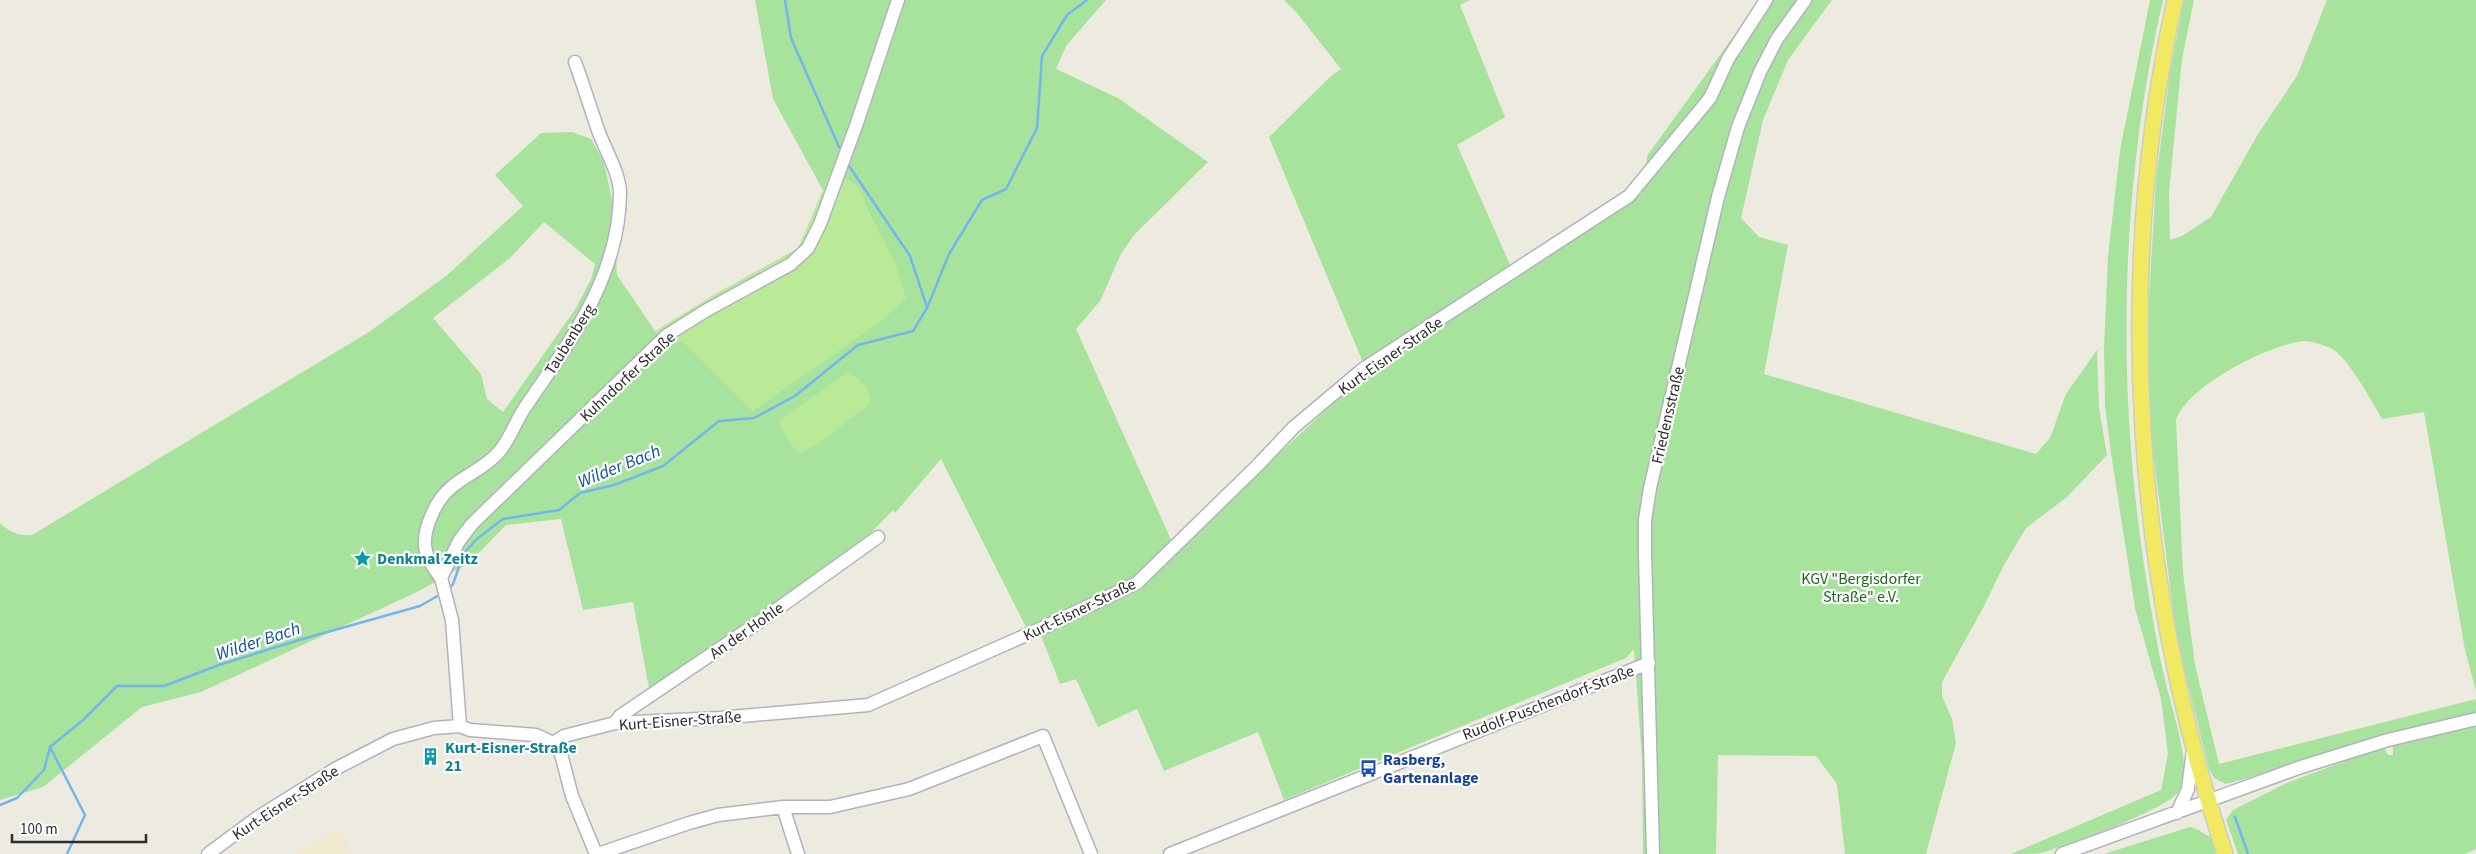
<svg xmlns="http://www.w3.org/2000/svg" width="2476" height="854" font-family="'Source Sans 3',sans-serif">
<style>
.education{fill:#efeacf}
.green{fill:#a7e39c;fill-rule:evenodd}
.pitch{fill:#b8ea98}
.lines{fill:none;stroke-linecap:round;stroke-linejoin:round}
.stream{stroke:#73b6ee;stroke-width:2.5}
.minor-casing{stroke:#b2b2bf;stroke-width:15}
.major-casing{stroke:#ccc;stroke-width:18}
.minor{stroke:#fff;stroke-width:12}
.major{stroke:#f0e961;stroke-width:15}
.labels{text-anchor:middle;stroke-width:4.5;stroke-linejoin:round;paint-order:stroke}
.street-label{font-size:16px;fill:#2c2c2c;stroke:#fff}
.culture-label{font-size:16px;font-weight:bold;fill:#0d838f;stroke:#fff;text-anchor:start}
.park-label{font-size:16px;fill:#1d6a1b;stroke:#fff}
.transit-label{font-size:16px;font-weight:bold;fill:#164399;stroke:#fff;text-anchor:start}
.water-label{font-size:18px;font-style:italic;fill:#0f519d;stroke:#fff}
</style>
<rect width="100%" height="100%" fill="#edeadf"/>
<path class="education" d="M 340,828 L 351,854 L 294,854 Z"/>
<path class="green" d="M 755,0 L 1106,0 L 1066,46 L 1056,69 L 1118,98 L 1208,162 L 1134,235 L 1121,254 L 1100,301 L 1076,329 L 1177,553 L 1256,475 L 1367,372 L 1269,137 L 1331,76 L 1341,69 L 1297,13 L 1284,0 L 1470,0 L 1460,5 L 1505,117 L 1457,145 L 1515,276 L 1642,193 L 1647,156 L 1743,23 L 1768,0 L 1832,0 L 1788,60 L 1763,120 L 1741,218 L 1759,237 L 1788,245 L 1764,374 L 2036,454 L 2050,438 L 2066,394 L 2097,350 L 2099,408 L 2107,455 L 2067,497 L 2026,528 L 2004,565 L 1983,608 L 1942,682 L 1942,696 L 1952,719 L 1956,743 L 1926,854 L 1845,854 L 1837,784 L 1816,756 L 1718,755 L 1716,854 L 1643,854 L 1642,759 L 1634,649 L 1626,658 L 1284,800 L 1258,732 L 1164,771 L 1137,709 L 1098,727 L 1076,679 L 1060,684 L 1036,623 L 1026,627 L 941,459 L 895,513 L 893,510 L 865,539 L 650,694 L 633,602 L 583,610 L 561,519 L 506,525 L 469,563 L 419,591 L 201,692 L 142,707 L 43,787 L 0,800 L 0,523 C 9,532 19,536 32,535 L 369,332 L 446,276 L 523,206 L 495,175 L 541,133 L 572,132 L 591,139 L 604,162 L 614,209 L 617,275 L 655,331 L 667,344 L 683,341 L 753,411 L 870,215 L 859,189 L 832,170 L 824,192 L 773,99 ZM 544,222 L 595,264 L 591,279 L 576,308 L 503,412 L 487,399 L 481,374 L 433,318 L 510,258 Z
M 2150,0 L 2163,0 C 2119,189 2116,392 2147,584 C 2152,614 2157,646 2164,676 C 2170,702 2187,752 2184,778 C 2184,781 2181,789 2179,791 C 2168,809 2065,847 2041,853 C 2032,854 2021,854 2011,854 L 2161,790 L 2168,754 L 2161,699 L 2135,608 L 2111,453 L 2105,406 L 2104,349 L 2108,257 L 2120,150 Z
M 2184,0 L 2194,0 L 2182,59 L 2169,192 L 2170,240 L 2182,236 L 2211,217 L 2258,134 L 2297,76 L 2327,0 L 2476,0 L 2476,691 L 2465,650 L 2424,412 L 2382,419 C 2373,403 2347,356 2331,348 C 2325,346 2312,341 2305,341 C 2271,343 2187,386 2176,420 L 2183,573 L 2195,665 L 2219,764 L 2476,699 L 2476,714 L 2226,784 L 2214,778 L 2209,769 L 2184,669 L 2174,619 L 2151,434 L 2149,382 L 2149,299 L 2156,180 L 2170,73 Z
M 2476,724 L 2476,849 L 2465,854 L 2238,854 L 2226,820 L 2233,810 L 2289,782 L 2377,749 L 2384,747 L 2388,755 L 2393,755 L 2393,745 Z
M 2190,827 C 2199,828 2203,835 2212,837 L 2218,854 L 2104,854 Z"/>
<path class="pitch" d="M 832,169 L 859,188 L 870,215 L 896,265 L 906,298 L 881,321 L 753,411 L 683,341 L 667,344 L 655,331 L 717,293 L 798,248 Z
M 847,373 C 859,375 871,391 871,403 L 818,444 L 800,453 L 794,449 L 779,423 L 785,416 Z"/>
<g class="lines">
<path class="stream" d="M 785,0 L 791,38 L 839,147
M 847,163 L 910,256 L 927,307
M 448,590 L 453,584 L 464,553 L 478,538 L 503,519 L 559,510 L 580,493 L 614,485 L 663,466 L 719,421 L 754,418 L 795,396 L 858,345 L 913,331 L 927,308 L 949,254 L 982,200 L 1006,189 L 1037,128 L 1042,56 L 1067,15 L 1087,0
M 50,747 L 83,720 L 117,686 L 164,686 L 219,665 L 299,640 L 420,606 L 441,594
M 50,747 L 85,815 L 67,854
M 0,805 L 17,798 L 44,770 L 50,747
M 2235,817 L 2248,854"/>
<defs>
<path id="minor" d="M 441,578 C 422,554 420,540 433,512 C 448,478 478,476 499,452 C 510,439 516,420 526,406 C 570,341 619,277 620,194 C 620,173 605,150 598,130 C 590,107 583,84 575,62
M 615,723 L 620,716 L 759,622 L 878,537
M 460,726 L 452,620 L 441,578 L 459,541 L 472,524 L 667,335 L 707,310 L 791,264 L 808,248 L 820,224 L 857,123 L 898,0
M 553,743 L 564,736 L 615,723 L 719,718 L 868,705 L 1042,628 L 1137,583 L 1258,465 L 1294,427 L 1363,369 L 1629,196 L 1710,98 L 1728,59 L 1766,0
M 783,807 L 798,854
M 2177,813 L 2188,789 L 2193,750
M 208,854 L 258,817 L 335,769 L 393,739 L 434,728 L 460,726 L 470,730 L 536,735 L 553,743 L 561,754 L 572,796 L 596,854
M 598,854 L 689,823 L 718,815 L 783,807 L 830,807 L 909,789 L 1043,736 L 1091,854
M 1170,854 L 1649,663
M 1653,854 L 1645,554 L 1645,520 L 1650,488 L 1718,197 L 1738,127 L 1760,72 L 1777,39 L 1805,0
M 2062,854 L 2301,767 L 2388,740 L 2476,719"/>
<path id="major" d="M 2175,0 C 2113,282 2135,581 2225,854"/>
</defs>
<use href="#minor" class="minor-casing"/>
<use href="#major" class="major-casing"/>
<use href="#minor" class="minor"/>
<use href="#major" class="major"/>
</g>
<defs>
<symbol id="sight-bare" viewBox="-9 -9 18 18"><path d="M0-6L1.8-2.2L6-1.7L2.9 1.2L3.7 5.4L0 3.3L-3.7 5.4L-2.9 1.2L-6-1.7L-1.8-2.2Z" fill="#0f9aa8" stroke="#fff" stroke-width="2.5" paint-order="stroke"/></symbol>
<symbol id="building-bare" viewBox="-9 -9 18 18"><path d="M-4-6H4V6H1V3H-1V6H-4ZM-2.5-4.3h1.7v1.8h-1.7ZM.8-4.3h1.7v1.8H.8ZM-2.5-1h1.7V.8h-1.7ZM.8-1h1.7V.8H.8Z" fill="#0f9aa8" stroke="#fff" stroke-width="2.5" paint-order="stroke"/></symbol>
<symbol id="bus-bare" viewBox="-9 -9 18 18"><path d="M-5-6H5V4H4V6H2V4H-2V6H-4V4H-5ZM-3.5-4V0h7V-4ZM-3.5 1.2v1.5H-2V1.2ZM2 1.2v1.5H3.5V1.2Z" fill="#1a4fb4" stroke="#fff" stroke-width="2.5" paint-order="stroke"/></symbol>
</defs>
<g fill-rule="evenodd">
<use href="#sight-bare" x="350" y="546" width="25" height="25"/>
<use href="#building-bare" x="418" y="744" width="25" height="25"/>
<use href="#bus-bare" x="1356" y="756" width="25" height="25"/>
</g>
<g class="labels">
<g class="street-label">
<text transform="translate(569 339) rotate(-58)" y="6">Taubenberg</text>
<text transform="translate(1390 355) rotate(-35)" y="6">Kurt-Eisner-Straße</text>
<text transform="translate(627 376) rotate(-43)" y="6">Kuhndorfer Straße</text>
<text transform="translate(1667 415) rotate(-77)" y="6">Friedensstraße</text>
<text transform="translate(1079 609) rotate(-26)" y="6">Kurt-Eisner-Straße</text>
<text transform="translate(746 630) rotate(-35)" y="6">An der Hohle</text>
<text transform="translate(1548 702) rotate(-21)" y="6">Rudolf-Puschendorf-Straße</text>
<text transform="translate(680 720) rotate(-4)" y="6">Kurt-Eisner-Straße</text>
<text transform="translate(285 802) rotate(-33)" y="6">Kurt-Eisner-Straße</text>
</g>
<g class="culture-label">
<text x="377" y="564">Denkmal Zeitz</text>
<text x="445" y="753">Kurt-Eisner-Straße<tspan x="445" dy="18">21</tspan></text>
</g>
<g class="park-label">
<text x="1861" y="584">KGV "Bergisdorfer<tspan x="1861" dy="18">Straße" e.V.</tspan></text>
</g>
<g class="transit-label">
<text x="1383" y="765">Rasberg,<tspan x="1383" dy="18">Gartenanlage</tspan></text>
</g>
<g class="water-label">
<text transform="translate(619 466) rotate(-22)" y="6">Wilder Bach</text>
<text transform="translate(258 641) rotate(-18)" y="6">Wilder Bach</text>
</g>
</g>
<path d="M12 834v8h134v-8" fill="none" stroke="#2c2c2c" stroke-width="2.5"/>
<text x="20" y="834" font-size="15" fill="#2c2c2c" stroke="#ffffff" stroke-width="4" paint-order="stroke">100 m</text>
</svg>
